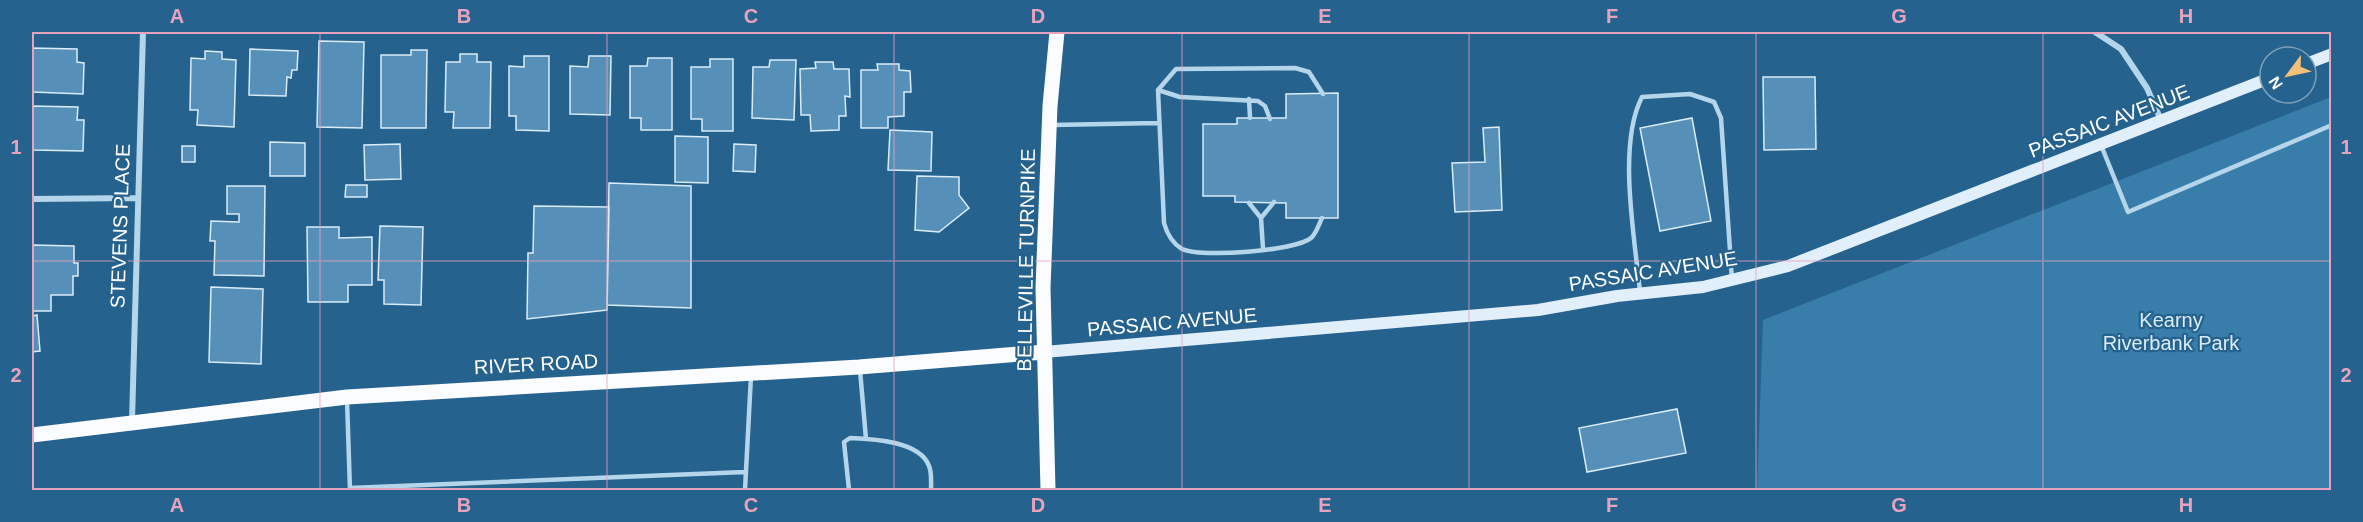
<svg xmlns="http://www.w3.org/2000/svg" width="2363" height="522" font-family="Helvetica,sans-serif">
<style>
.green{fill:#397dab}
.building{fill:#5690b8;stroke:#daecf8;stroke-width:1.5}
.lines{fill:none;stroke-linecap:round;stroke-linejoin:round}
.service{stroke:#b5d5eb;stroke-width:4.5}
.minor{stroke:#b5d5eb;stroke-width:6}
.secondary{stroke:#e0eff9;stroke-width:12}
.primary{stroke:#fafcff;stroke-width:15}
.grid{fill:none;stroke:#e7a3bd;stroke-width:1.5;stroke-opacity:0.55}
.labels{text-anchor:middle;stroke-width:4.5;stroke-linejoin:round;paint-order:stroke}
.street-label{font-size:20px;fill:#fff;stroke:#25628e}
.park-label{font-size:20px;fill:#daecf8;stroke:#25628e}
.neatline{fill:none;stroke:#e7a3bd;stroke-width:2}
.grid-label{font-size:20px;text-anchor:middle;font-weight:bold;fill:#e7a3bd}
</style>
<rect width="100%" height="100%" fill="#25628e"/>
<path class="green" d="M 2331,97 L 2331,490 L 1757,490 L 1763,320 Z"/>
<path class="building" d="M 319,41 L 364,42 L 362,128 L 317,127 Z
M 32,48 L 77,49 L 77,62 L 84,63 L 83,94 L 32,92 Z
M 250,49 L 298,51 L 297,70 L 292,70 L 291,78 L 287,77 L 286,96 L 249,95 Z
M 411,50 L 427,50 L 426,128 L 381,128 L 381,55 L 411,55 Z
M 205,51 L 222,52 L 222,59 L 236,60 L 234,127 L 197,125 L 198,110 L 190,110 L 191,58 L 205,59 Z
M 460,54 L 477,54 L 477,62 L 491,62 L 490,128 L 453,128 L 454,112 L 445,112 L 446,62 L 460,62 Z
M 524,56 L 549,56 L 549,131 L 516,130 L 516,116 L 509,116 L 509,66 L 524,67 Z
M 589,56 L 611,56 L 610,115 L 570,114 L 570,66 L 588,67 Z
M 648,58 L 672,58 L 672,130 L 641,130 L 641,118 L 630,118 L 630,66 L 647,66 Z
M 710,59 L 733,59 L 733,131 L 702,131 L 702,119 L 691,119 L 691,67 L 710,67 Z
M 770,60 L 796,60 L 794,120 L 752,118 L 753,67 L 769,67 Z
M 815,62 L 833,62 L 834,69 L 849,69 L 850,97 L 845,96 L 846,116 L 839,116 L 839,130 L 811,131 L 810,115 L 801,115 L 800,69 L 816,68 Z
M 877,64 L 899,64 L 899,70 L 910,71 L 911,92 L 904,92 L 904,116 L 888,117 L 888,128 L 861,128 L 861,70 L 878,70 Z
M 1763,77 L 1815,77 L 1816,149 L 1764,150 Z
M 1338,93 L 1338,218 L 1286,218 L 1286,203 L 1235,202 L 1235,196 L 1203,196 L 1203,124 L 1237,124 L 1237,118 L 1286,118 L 1286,94 Z
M 32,106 L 78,107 L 77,120 L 84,120 L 83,151 L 32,150 Z
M 1692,118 L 1711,221 L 1660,231 L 1640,128 Z
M 1499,127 L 1502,210 L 1455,212 L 1452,163 L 1485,162 L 1483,128 Z
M 890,130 L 932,132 L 931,171 L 888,170 Z
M 675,136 L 708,137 L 708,183 L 675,182 Z
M 270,142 L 305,143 L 305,176 L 270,176 Z
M 400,144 L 401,179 L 365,180 L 364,145 Z
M 734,144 L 756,145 L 755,172 L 733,171 Z
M 182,146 L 195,146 L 195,162 L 182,162 Z
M 917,176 L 959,177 L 959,195 L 969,208 L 939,232 L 915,230 Z
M 609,183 L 691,186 L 691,308 L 607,305 Z
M 346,185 L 367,185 L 367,197 L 345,197 Z
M 227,186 L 265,186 L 264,276 L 214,275 L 215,241 L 210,241 L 211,221 L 239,222 L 239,214 L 227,214 Z
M 534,206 L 609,207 L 607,310 L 527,319 L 528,253 L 533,253 Z
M 380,226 L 423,227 L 421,305 L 384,304 L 384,280 L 378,280 Z
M 307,227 L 339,227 L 339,238 L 372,237 L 372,285 L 348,285 L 348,302 L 308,302 Z
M 32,245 L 74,246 L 74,263 L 78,263 L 78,276 L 73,276 L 73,295 L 51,295 L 51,311 L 32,311 Z
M 211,287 L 263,289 L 261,364 L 209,362 Z
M 37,315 L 40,351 L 32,352 L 32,316 Z
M 1677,409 L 1686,453 L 1587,472 L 1579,428 Z"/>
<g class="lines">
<path class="service" d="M 1158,90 L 1180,97 L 1258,101 L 1265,106 L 1270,119
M 1249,99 L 1250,118
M 1052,125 L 1158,123
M 2101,145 L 2128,212 L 2332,125
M 1249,203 L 1261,218 L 1263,249
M 1261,218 L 1274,202
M 1322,218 C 1319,224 1316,234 1311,238 C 1296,251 1200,258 1182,249 C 1172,243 1167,234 1164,223 L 1158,90 L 1176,69 L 1295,68 L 1309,72 L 1323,94
M 1640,292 C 1635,239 1617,145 1642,97 L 1690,94 L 1714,102 L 1721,118 L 1732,280
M 860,370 L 866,439
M 347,400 L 350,490
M 350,488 L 745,472
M 745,490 L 751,376
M 849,490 L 844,442 L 850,438 C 873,439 920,441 929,466 C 932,473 931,483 931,490"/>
<path class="minor" d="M 2095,32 L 2121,49 L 2147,88 L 2161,120
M 32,199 L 137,198
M 132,421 L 143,32"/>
<path class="secondary" d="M 2306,64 L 2332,54
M 1044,352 L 1538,310 L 1617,296 L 1703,287 L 1788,266 L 2270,78"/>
<path class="primary" d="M 32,435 L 347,397 L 859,367 L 1044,352
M 1048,490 L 1043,288 L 1050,106 L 1057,32"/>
</g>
<path class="grid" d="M 320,32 L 320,490M 607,32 L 607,490M 894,32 L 894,490M 1182,32 L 1182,490M 1469,32 L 1469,490M 1756,32 L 1756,490M 2043,32 L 2043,490M 32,261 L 2332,261"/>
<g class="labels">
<g class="street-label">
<text transform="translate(2109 121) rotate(-21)" y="7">PASSAIC AVENUE</text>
<text transform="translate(120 226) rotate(-88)" y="7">STEVENS PLACE</text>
<text transform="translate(1026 260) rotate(-89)" y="7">BELLEVILLE TURNPIKE</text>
<text transform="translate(1653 271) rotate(-9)" y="7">PASSAIC AVENUE</text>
<text transform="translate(1172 322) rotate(-5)" y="7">PASSAIC AVENUE</text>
<text transform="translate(536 364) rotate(-3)" y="7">RIVER ROAD</text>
</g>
<g class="park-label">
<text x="2171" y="327">Kearny<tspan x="2171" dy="23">Riverbank Park</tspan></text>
</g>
</g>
<rect width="2363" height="522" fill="none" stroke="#25628e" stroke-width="66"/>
<g transform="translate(2288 75) rotate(237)"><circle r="28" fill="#25628e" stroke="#7ca1bb" stroke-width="1.5"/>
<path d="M0-4.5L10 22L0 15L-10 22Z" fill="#f5c07a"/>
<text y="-9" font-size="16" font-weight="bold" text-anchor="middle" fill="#ffffff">N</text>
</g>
<rect x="33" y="33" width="2297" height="456" class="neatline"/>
<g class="grid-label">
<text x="177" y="23">A</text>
<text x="464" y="23">B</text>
<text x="751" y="23">C</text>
<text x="1038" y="23">D</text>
<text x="1325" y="23">E</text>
<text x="1612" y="23">F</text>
<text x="1899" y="23">G</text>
<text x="2186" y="23">H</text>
<text x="16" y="154">1</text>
<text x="2346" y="154">1</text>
<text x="16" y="382">2</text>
<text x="2346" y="382">2</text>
<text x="177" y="512">A</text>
<text x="464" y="512">B</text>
<text x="751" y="512">C</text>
<text x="1038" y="512">D</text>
<text x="1325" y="512">E</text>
<text x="1612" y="512">F</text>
<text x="1899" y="512">G</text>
<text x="2186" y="512">H</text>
</g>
</svg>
